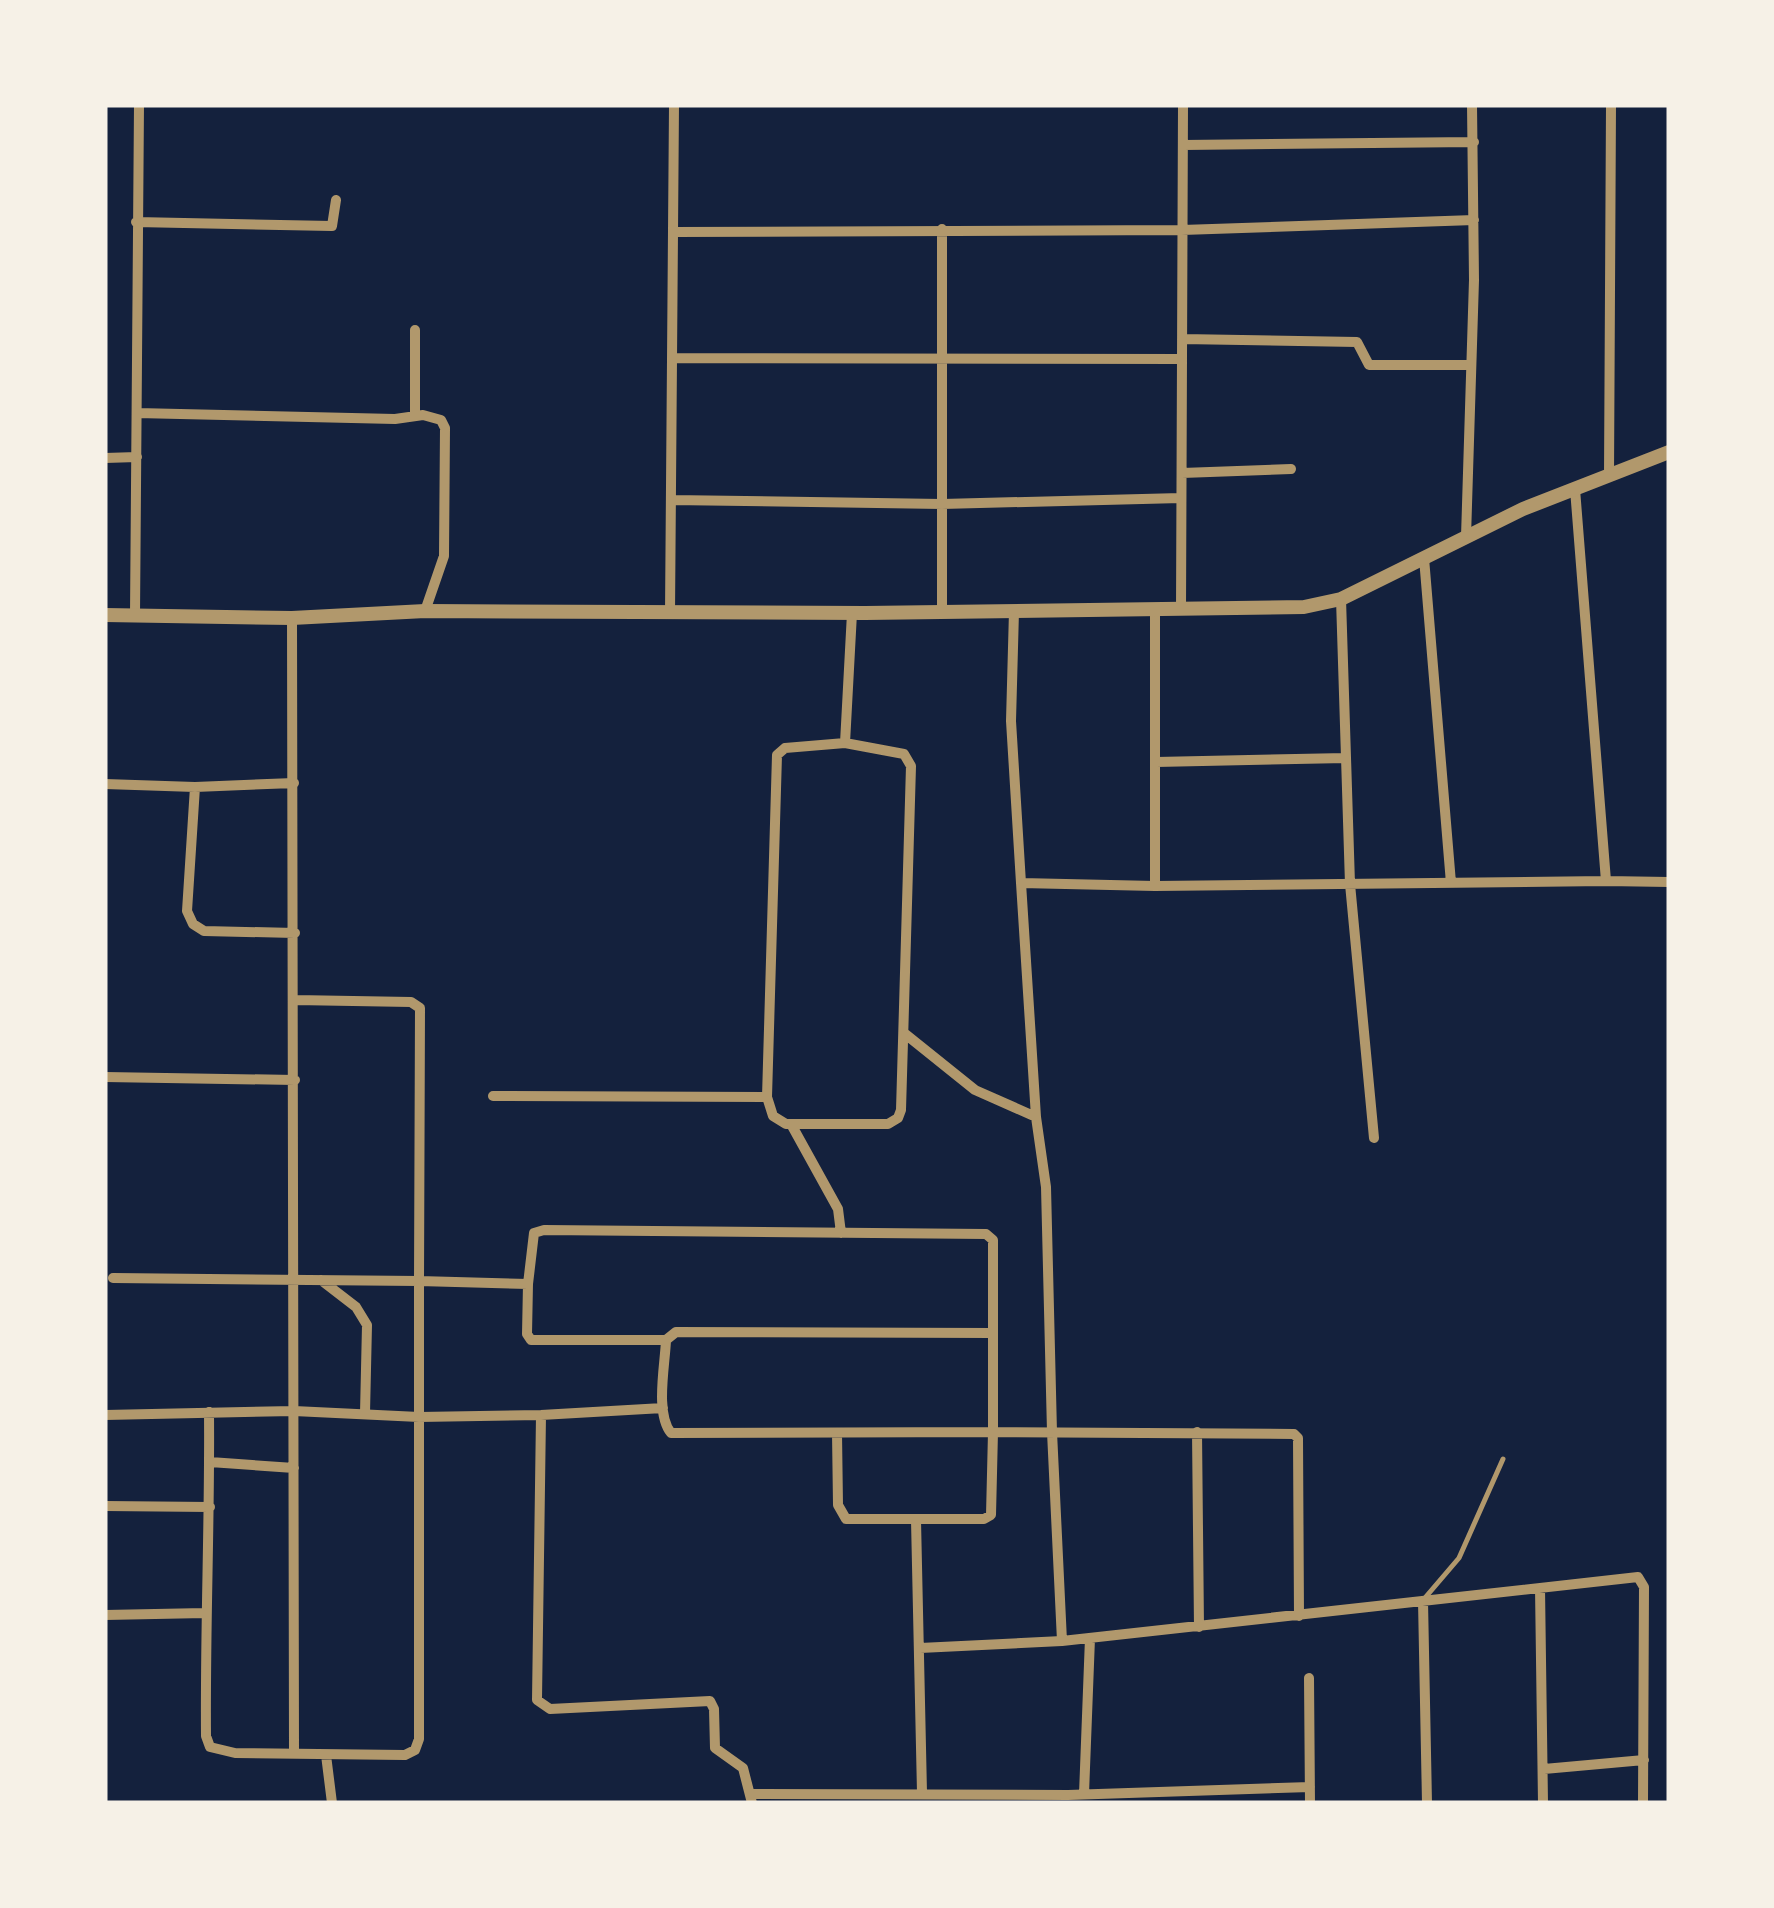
<svg xmlns="http://www.w3.org/2000/svg" width="1774" height="1908" font-family="'Nunito Sans',sans-serif">
<style>
.lines{fill:none;stroke-linecap:round;stroke-linejoin:round}
.service{stroke:#b1986c;stroke-width:5}
.minor{stroke:#b1986c;stroke-width:10}
.tertiary{stroke:#b1986c;stroke-width:14}
</style>
<rect width="100%" height="100%" fill="#14213d"/>
<g class="lines">
<path class="service" d="M 1424,1599 L 1459,1558 L 1503,1459"/>
<path class="minor" d="M 1183,145 L 1474,142
M 136,222 L 332,226 L 336,200
M 942,229 L 942,612
M 674,232 L 1182,230 L 1474,220
M 1182,339 L 1357,342 L 1369,365 L 1471,365
M 673,358 L 1182,359
M 137,413 L 395,419 L 423,415 L 441,420 L 445,428 L 444,556 L 425,611
M 415,416 L 415,330
M 105,458 L 137,457
M 1182,473 L 1291,469
M 1609,476 L 1611,105
M 1575,489 L 1606,881 L 1669,882
M 671,500 L 942,504 L 1181,498
M 1466,537 L 1474,280 L 1472,105
M 1424,558 L 1451,883
M 1341,599 L 1350,884 L 1374,1138
M 1181,610 L 1183,105
M 1014,611 L 1011,721 L 1021,883
M 670,613 L 674,105
M 135,615 L 139,105
M 292,618 L 294,1754
M 845,743 L 904,754 L 911,766 L 901,1110 L 898,1118 L 888,1124 L 786,1124 L 773,1116 L 767,1097 L 777,755 L 785,748 Z
M 845,743 L 852,613
M 1156,762 L 1346,758
M 105,784 L 195,787 L 294,783
M 195,787 L 187,911 L 193,924 L 204,931 L 295,933
M 1155,886 L 1155,610
M 904,1033 L 975,1090 L 1036,1117 L 1046,1187 L 1052,1432 L 1062,1641
M 105,1077 L 295,1080
M 493,1096 L 767,1097
M 1036,1117 L 1021,883 L 1155,886 L 1606,881
M 791,1124 L 838,1209 L 841,1233
M 113,1278 L 419,1281 L 420,1008 L 411,1002 L 295,1000
M 321,1280 L 356,1307 L 367,1325 L 365,1413
M 666,1340 C 665,1366 655,1413 671,1433 L 993,1432 L 993,1240 L 986,1234 L 544,1230 L 534,1233 L 528,1284 L 527,1334 L 531,1340 L 666,1340 L 676,1332 L 993,1333
M 209,1412 C 210,1520 205,1628 206,1736 L 210,1747 L 235,1753 L 405,1755 L 415,1750 L 419,1739 L 419,1281 L 528,1284
M 105,1415 L 294,1411 L 419,1417 L 541,1415 L 663,1408
M 541,1415 L 537,1700 L 550,1709 L 710,1701 L 714,1709 L 715,1748 L 743,1768 L 752,1803
M 1197,1432 L 1199,1627
M 837,1433 L 838,1505 L 846,1519 L 984,1519 L 991,1515 L 993,1432 L 1294,1434 L 1298,1438 L 1299,1616
M 210,1462 L 294,1468
M 105,1506 L 210,1507
M 916,1520 L 922,1793
M 1540,1588 L 1543,1803
M 1423,1601 L 1427,1803
M 105,1615 L 205,1613
M 920,1648 L 1062,1641 L 1638,1577 L 1644,1587 L 1643,1803
M 1309,1678 L 1310,1803
M 326,1755 L 332,1803
M 1544,1769 L 1644,1760
M 752,1794 L 1068,1795 L 1310,1787
M 1084,1794 L 1090,1638"/>
<path class="tertiary" d="M 105,615 L 292,618 L 425,611 L 865,613 L 1304,607 L 1341,599 L 1523,509 L 1669,452"/>
</g>
<rect width="1774" height="1908" fill="none" stroke="#f6f1e7" stroke-width="215"/>
</svg>
